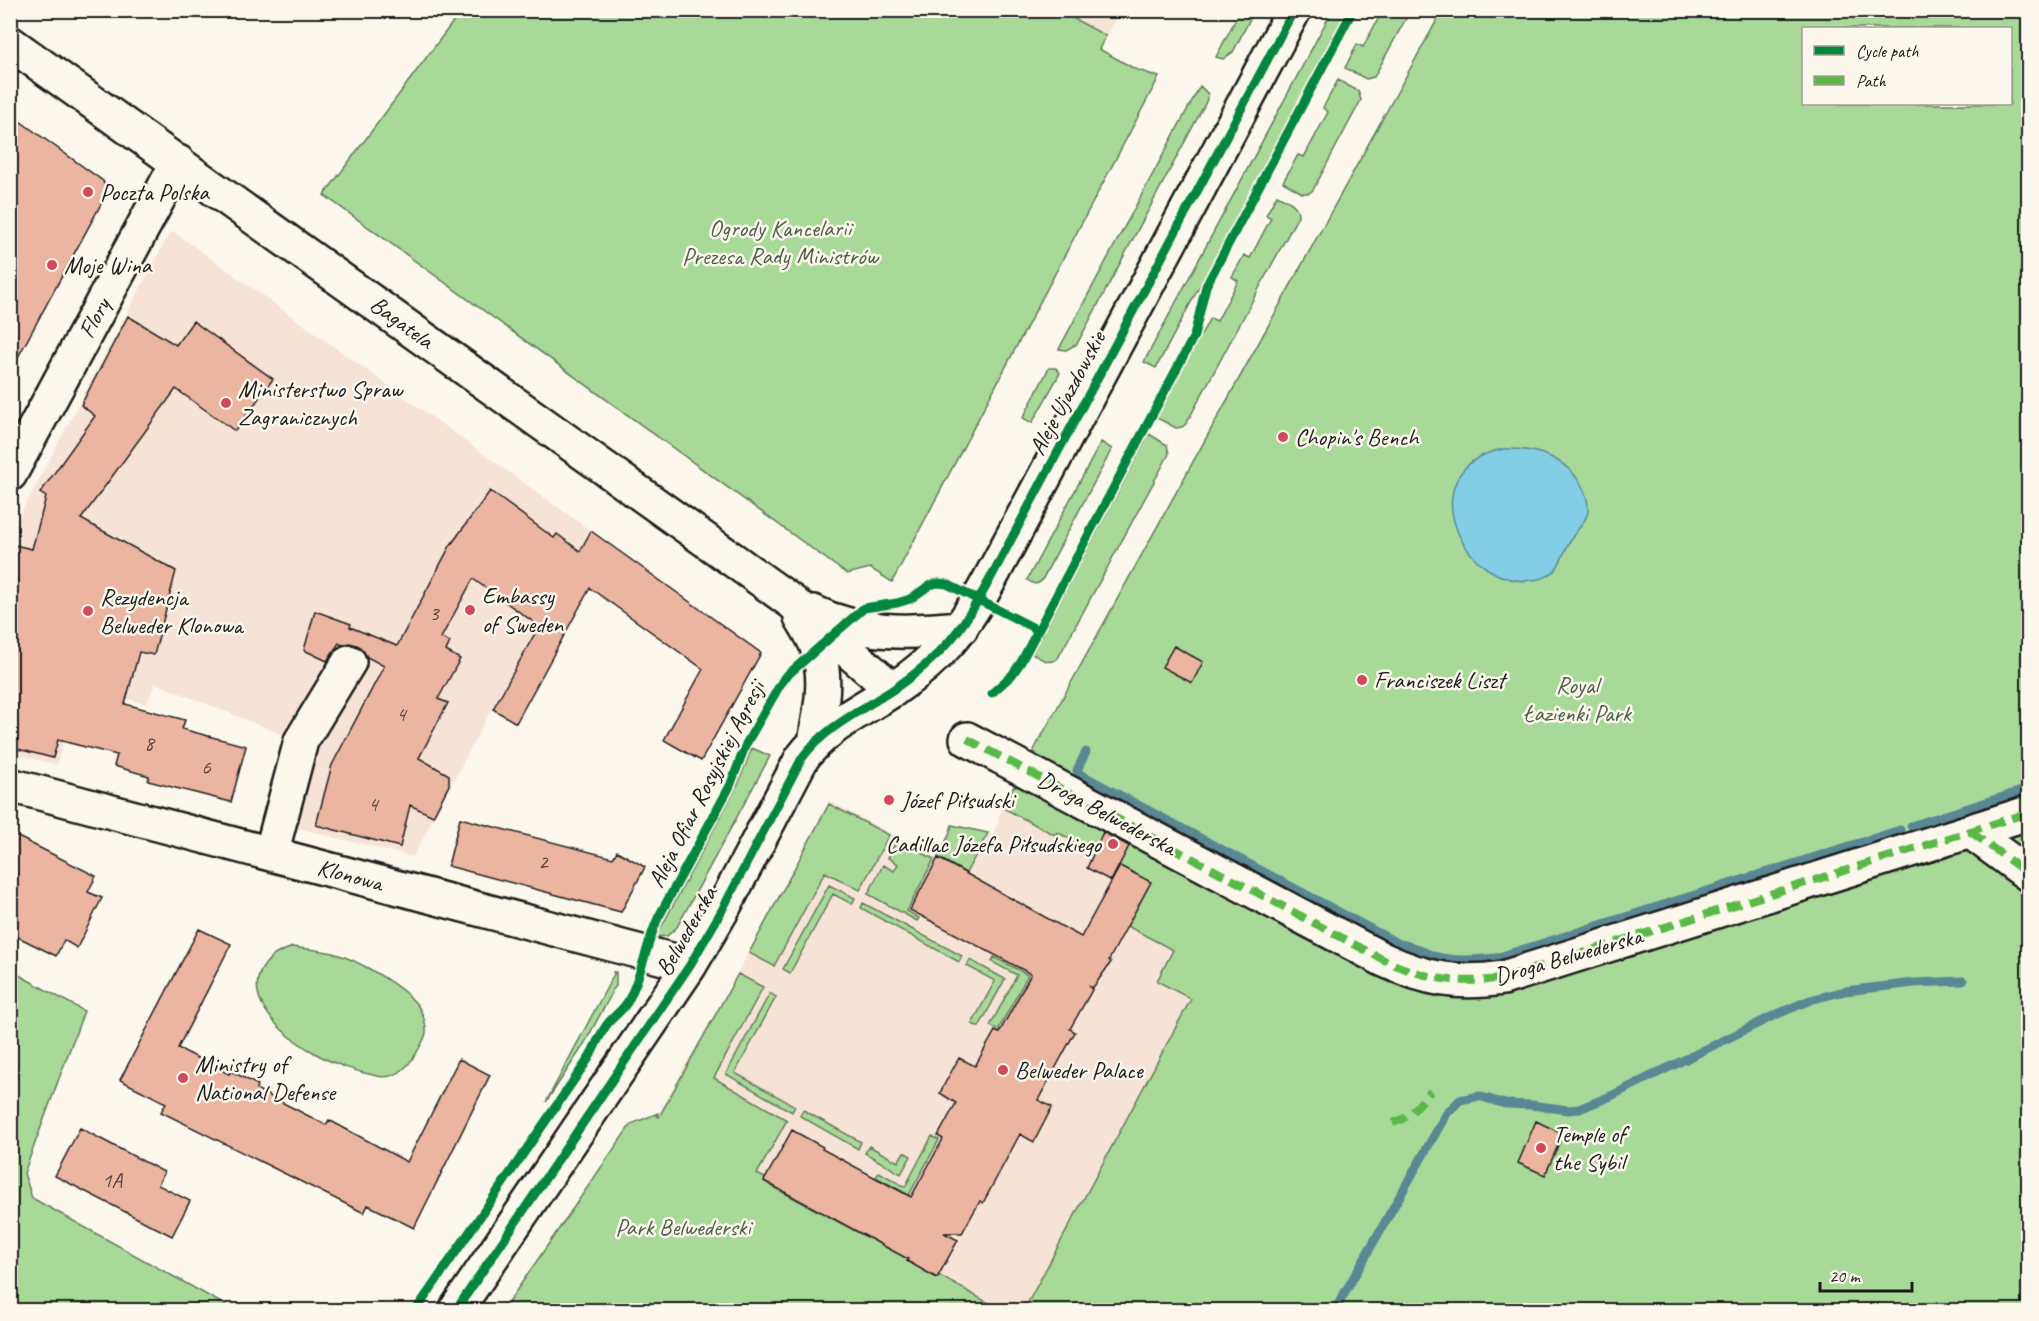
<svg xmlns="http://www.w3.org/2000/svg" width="2039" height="1321" font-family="Caveat,sans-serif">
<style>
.built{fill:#f6e3d6}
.green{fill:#a8d999;stroke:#627a5a;stroke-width:1.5;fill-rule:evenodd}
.water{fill:#83cee4;stroke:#5a8794;stroke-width:1.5}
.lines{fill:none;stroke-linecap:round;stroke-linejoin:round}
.stream{stroke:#5a8794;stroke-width:9}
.building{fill:#ecb5a1;stroke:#1c1c1c;stroke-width:1.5}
.minor-casing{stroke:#1c1c1c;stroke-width:38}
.minor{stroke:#fbf7ec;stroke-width:33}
.quiet{stroke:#58b947;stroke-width:8;stroke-dasharray:15 8;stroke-linecap:butt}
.cycleway-casing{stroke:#fbf7ec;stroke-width:13}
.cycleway{stroke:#00873e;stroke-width:9}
.poi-dot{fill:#d1495b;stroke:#fbf7ec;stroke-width:2}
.labels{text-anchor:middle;stroke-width:5;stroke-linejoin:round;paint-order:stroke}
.number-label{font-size:21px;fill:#50423d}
.poi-label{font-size:24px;fill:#1c1c1c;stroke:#fbf7ec;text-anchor:start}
.park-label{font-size:24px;fill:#4d5e48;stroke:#fbf7ec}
.street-label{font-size:24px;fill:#1c1c1c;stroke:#fbf7ec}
</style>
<rect width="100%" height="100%" fill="#fbf7ec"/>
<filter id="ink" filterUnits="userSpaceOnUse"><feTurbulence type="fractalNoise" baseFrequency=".0167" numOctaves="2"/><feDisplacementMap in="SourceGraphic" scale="12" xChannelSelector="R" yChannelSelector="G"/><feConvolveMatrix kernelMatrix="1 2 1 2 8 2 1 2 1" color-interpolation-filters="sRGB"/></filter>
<g filter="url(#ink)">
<path class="built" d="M 1060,11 L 1119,11 L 1106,36 Z
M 174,232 L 591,531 L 485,721 L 413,857 L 266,820 L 288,737 L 155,683 L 147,704 L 83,688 L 71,712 L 57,765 L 11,753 L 10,534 L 169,234 Z
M 829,801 L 966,874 L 989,834 L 992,835 L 999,821 L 997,819 L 1004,808 L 1056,835 L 1057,832 L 1151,882 L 1157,942 L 1185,957 L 1253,1013 L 1102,1310 L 528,1310 L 657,1116 L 743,963 Z"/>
<path class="green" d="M 1383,10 L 1410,11 L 1374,77 L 1366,79 L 1345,68 L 1357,44 L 1363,47 Z
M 461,11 L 1060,11 L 1106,36 L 1099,49 L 1135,69 L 1159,77 L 892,582 L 870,568 L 847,574 L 324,195 Z
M 1240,11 L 1254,11 L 1233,52 L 1223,59 L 1216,57 Z
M 1332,11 L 1346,11 L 1156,368 L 1144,362 Z
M 1442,11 L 2028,11 L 2028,1310 L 1024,1310 L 1191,999 L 1157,981 L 1173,950 L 1127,926 L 1150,882 L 1057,832 L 1055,835 L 1003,808 L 1014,786 L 1016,787 L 1035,753 L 1033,752 L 1035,748 ZM 1804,28 L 2010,28 L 2010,104 L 1804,104 Z
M 1338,80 L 1358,91 L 1361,100 L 1313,190 L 1309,193 L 1302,193 L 1283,182 L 1298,155 L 1304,157 L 1328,112 L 1323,108 Z
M 1200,86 L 1208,94 L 1206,102 L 1077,344 L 1066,350 L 1059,349 Z
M 1277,195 C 1286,200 1299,204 1298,216 L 1186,424 L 1182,427 L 1176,428 L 1157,418 L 1210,318 L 1217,321 L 1238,281 L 1232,277 L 1244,255 L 1250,258 L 1271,218 L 1266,215 Z
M 1049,368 L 1056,368 L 1060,373 L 1032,423 L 1023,418 Z
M 1149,434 L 1167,445 L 1169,454 L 1058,658 C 1050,666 1041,658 1032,654 Z
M 1101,442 L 1112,449 L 1042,580 C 1037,586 1033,584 1027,580 Z
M 752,748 L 770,756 L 677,927 L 667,936 L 656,937 L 738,784 Z
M 829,804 L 889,835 L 860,890 L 825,872 L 774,966 L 749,953 Z
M 952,825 L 988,833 L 966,873 L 938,857 L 949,835 Z
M 897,839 L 934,859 L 907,911 L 919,918 L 917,921 L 868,894 L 883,865 L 894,871 L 898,864 L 888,858 Z
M 829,885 L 855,898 L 852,904 L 833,894 L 790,973 L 783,969 Z
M 863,903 L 962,956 L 959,962 L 861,908 Z
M 292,947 C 306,949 320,950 333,953 C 358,960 403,986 418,1006 C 422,1012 427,1025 426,1032 C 426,1036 423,1041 421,1045 C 412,1062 399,1081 377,1076 C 356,1072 331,1063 313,1052 C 281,1034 233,992 272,957 C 277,952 286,950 292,947 Z
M 994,957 L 1028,975 L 998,1030 L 990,1026 L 1017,975 L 992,962 Z
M 970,960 L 1005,979 L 979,1027 L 972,1024 L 995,981 L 967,966 Z
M 10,970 L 84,1011 L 24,1173 L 32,1198 L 234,1310 L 11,1310 Z
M 613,972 L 616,972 L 616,986 L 611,992 L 612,993 L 583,1046 L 546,1102 L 614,974 Z
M 738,974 L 763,987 L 714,1078 L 787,1120 L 757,1174 L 765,1178 L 764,1181 L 771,1186 L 908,1259 L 907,1261 L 937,1278 L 939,1275 L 940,1276 L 1001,1310 L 503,1310 L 631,1124 L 658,1113 L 657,1116 L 659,1117 Z
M 770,993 L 776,997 L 735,1073 L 795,1106 L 792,1112 L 726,1074 Z
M 803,1110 L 861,1142 L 858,1149 L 800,1116 Z
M 932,1136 L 939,1140 L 909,1195 L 876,1177 L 879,1172 L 905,1187 Z
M 869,1146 L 898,1162 L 904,1152 L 911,1156 L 901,1174 L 865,1153 Z"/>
<path class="water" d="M 1504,449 C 1535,448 1566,457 1582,486 C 1586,494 1589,502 1588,512 C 1585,524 1574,532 1569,543 C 1560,559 1560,574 1539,579 C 1462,597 1406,466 1504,449 Z"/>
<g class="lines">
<path class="stream" d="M 1086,752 L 1077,770 L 1078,773 L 1399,944 C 1412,945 1422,952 1434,956 C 1454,962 1476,960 1496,958 L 1900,830
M 1911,826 L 2028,789
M 1335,1310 L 1447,1113 L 1460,1100 L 1479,1096 L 1505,1104 L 1531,1105 L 1568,1110 L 1579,1109 L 1611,1096 L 1773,1016 L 1810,1000 L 1845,991 L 1914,983 L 1963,981"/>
</g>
<path class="building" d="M 10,114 L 103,181 L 107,193 L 10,372 Z
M 128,316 L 176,345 L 193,321 L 273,379 L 235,431 L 176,389 L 81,519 L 176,571 L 154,655 L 139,652 L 125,704 L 185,720 L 182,729 L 246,746 L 231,802 L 148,781 L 149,776 L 114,766 L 117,755 L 58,740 L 53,758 L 10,747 L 10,544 L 32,549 L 46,497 L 40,493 L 95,416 L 81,405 Z
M 490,491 L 554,538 L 557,534 L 580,551 L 591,531 L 761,653 L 701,761 L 664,740 L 703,669 L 590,588 L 516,723 L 493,709 L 539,626 L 473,579 L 441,638 L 450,642 L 446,651 L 460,659 L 438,699 L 448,703 L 419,758 L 449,775 L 449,785 L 433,816 L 410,805 L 400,847 L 316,825 L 332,765 L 384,666 L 367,657 L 359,646 L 350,643 L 342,645 L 339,643 L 327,661 L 304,650 L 315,611 L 351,624 L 350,627 L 397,646 L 450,546 Z
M 1174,646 L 1203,662 L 1192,683 L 1162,667 Z
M 460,818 L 613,858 L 617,851 L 645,867 L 621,912 L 448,866 Z
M 1103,832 L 1129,846 L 1111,881 L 1087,868 Z
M 10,833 L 96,876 L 88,892 L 102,898 L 77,948 L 64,940 L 56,956 L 10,933 Z
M 938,858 L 1081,937 L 1120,866 L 1151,882 L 1118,943 L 1109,960 L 1111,962 L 1095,985 L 1092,988 L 1090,987 L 1092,990 L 1070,1029 L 1075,1032 L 1038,1100 L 1052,1107 L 1034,1142 L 1020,1134 L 983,1203 L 980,1201 L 962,1233 L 944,1233 L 958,1240 L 937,1278 L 907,1261 L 908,1259 L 764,1181 L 792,1130 L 823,1147 L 822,1149 L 911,1197 L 943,1139 L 938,1136 L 956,1103 L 940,1093 L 945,1083 L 959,1058 L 975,1066 L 995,1031 L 999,1033 L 1031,974 L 910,910 Z
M 199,929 L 231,944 L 178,1048 L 229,1074 L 231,1071 L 258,1085 L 256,1089 L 326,1125 L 329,1120 L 407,1162 L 459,1059 L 490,1075 L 414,1228 L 368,1205 L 364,1213 L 161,1112 L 166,1103 L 120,1080 Z
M 1536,1121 L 1563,1134 L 1545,1175 L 1518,1163 Z
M 80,1128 L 164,1172 L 158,1185 L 190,1201 L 172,1236 L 55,1176 Z"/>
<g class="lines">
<defs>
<path id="minor" d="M 10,43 L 792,602 L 893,690
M 10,474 L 178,162
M 813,612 C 860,635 910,633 961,628
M 801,617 C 807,627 815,639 818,650 C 828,681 820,712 815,743
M 967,739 L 1384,960 C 1426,979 1457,985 1503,978 L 2028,813
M 10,785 L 690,965
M 1971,832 L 2028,874
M 271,854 L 301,741 L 349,662
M 456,1310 L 690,965 L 721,912 L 802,758 C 825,727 862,710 894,689 C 942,656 962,631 990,579 L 1294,10"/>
</defs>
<use href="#minor" class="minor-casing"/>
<use href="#minor" class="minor"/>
<path class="quiet" d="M 967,739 L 1384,960 C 1426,979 1457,985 1503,978 L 2028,813
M 1971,832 L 2028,874
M 1393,1123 C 1411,1118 1419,1103 1431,1091"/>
<defs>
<path id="cycleway" d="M 992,693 L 1012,675 L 1021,662 L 1194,336 L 1206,286 L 1353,10
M 416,1310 L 589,1058 C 595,1047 601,1031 609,1022 C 616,1014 623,1010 628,1001 C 642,975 646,945 658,918 L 730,786 L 746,744 L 784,678 L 864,608 L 897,603 L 910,599 L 930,585 L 938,583 L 947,584 L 1038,630
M 456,1310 L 690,965 L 721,912 L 802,758 C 825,727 862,710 894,689 C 942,656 962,631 990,579 L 1294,10"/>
</defs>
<use href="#cycleway" class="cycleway-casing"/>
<use href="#cycleway" class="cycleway"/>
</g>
</g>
<g class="poi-dot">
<circle cx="88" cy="192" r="6"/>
<circle cx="52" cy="265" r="6"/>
<circle cx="226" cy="403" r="6"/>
<circle cx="1283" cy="437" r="6"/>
<circle cx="470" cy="610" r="6"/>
<circle cx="88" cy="611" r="6"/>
<circle cx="1362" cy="680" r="6"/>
<circle cx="889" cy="800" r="6"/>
<circle cx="1113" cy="844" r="6"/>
<circle cx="1003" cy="1070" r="6"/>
<circle cx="183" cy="1078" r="6"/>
<circle cx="1541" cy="1148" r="6"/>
</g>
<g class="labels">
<g class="number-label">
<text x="434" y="620">3</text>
<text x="401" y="721">4</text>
<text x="149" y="750">8</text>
<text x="206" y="774">6</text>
<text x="373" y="811">4</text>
<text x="543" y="869">2</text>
<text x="112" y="1187">1A</text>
</g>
<g class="poi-label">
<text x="100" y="200">Poczta Polska</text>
<text x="64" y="273">Moje Wina</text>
<text x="238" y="397">Ministerstwo Spraw<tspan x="238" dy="28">Zagranicznych</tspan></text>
<text x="1295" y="445">Chopin's Bench</text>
<text x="482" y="604">Embassy<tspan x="482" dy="28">of Sweden</tspan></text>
<text x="100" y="605">Rezydencja<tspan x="100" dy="28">Belweder Klonowa</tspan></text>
<text x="1374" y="688">Franciszek Liszt</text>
<text x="901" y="808">Józef Piłsudski</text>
<text x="1101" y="852" text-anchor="end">Cadillac Józefa Piłsudskiego</text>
<text x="195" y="1072">Ministry of<tspan x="195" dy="28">National Defense</tspan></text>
<text x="1015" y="1078">Belweder Palace</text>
<text x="1553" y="1142">Temple of<tspan x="1553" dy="28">the Sybil</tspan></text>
</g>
<g class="park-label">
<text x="780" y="236">Ogrody Kancelarii<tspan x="780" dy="28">Prezesa Rady Ministrów</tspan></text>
<text x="1577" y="693">Royal<tspan x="1577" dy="28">Łazienki Park</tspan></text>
<text x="683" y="1235">Park Belwederski</text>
</g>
<g class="street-label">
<text transform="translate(94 318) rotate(-62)" y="8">Flory</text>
<text transform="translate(402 322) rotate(36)" y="8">Bagatela</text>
<text transform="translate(1067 393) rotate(-62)" y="8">Aleje Ujazdowskie</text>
<text transform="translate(706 784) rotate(-63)" y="8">Aleja Ofiar Rosyjskiej Agresji</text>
<text transform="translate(1107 813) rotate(28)" y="8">Droga Belwederska</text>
<text transform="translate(350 875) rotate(15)" y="8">Klonowa</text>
<text transform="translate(686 931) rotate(-60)" y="8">Belwederska</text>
<text transform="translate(1568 956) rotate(-16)" y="8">Droga Belwederska</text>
</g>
</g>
<rect width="2039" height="1321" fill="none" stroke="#fbf7ec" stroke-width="36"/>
<rect x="18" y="18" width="2003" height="1285" fill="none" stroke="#1c1c1c" stroke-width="2" filter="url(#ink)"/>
<rect x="1802" y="27" width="210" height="78" fill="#fbf7ec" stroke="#a29f99" stroke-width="1.5"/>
<rect x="1814" y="46" width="30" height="9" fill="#00873e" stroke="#a29f99" stroke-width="1.5"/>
<text x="1856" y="57" font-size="18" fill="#1c1c1c">Cycle path</text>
<rect x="1814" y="76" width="30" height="9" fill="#58b947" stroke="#a29f99" stroke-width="1.5"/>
<text x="1856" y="87" font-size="18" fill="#1c1c1c">Path</text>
<path d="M1820 1282v9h92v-9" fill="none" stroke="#1c1c1c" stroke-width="3"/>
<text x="1829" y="1282" font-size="18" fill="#1c1c1c" stroke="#fbf7ec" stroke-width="4.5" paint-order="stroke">20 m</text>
</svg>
